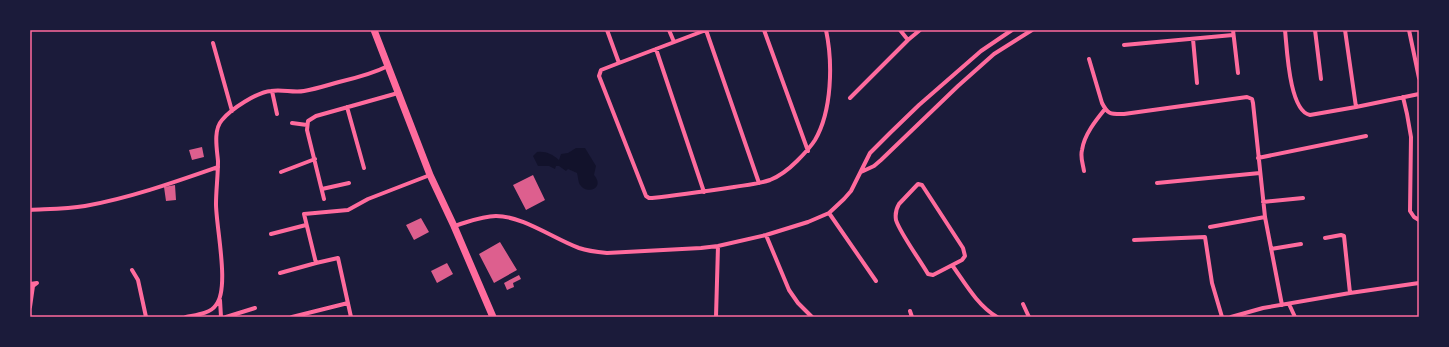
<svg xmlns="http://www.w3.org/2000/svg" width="1449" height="347" font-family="'Asap Condensed',sans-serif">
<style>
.water{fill:#12122b}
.building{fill:#dd5f8e}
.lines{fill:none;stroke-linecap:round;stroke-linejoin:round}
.minor{stroke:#ff6b9d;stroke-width:4}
.secondary{stroke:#ff6b9d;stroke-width:7}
.neatline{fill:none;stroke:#ff6b9d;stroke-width:1.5}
</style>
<rect width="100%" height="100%" fill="#1b1b3a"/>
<path class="water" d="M 576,148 L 585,148 L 596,166 L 594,175 C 606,189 585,196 579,183 C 578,180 578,176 577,173 L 568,169 L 566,171 L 559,166 L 556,166 L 555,169 L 549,166 L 538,166 L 533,156 L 537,152 C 546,151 552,154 559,160 L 561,154 L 568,153 Z"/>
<path class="building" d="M 202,147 L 204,157 L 192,160 L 189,150 Z
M 533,175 L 545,200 L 526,210 L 513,185 Z
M 175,185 L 176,200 L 166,201 L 164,187 Z
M 421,218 L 429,232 L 414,240 L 406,225 Z
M 500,242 L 517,270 L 494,283 L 479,254 Z
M 447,263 L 453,274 L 437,283 L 431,271 Z
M 519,275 L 521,279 L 513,283 L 514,287 L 507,290 L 504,283 Z"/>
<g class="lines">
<path class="minor" d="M 607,30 L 619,63 L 706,30
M 669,30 L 674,42
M 706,30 L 759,183
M 764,30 L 808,151
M 900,30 L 908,40
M 1233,30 L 1238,73
M 1285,30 C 1287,48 1289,111 1310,115 L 1356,107 L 1419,94
M 1315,30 L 1321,79
M 1345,30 L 1356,107
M 1409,30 L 1419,78
M 1193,39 L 1197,83
M 213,43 L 232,111
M 1124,45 L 1233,35
M 656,49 L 704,192
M 1089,59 L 1102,103 C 1108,115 1111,114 1124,114 L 1247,97 L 1252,99 L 1253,103 L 1265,217 L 1282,305
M 619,63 L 601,70 L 599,76 L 646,196 L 649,198 L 652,198 C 680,195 707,191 734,187 C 746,185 758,184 770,180 C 780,176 789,169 797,161 C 804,154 810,148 815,140 C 832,111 833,63 826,30
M 272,91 L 277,114
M 1403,97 L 1407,114 L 1411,137 L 1410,211 L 1414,217 L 1419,220
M 850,98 L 908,40 L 920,30
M 347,107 L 364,168
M 292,123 L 307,125
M 1258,158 L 1366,136
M 1084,171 C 1083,164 1080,157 1082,150 C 1084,135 1096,120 1105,109
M 281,172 L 315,159
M 861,172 L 874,166 L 881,160 L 958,86 L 994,54 L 1032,30
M 1157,183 L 1260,173
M 918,184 L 922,185 L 963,248 L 965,256 L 962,260 L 933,275 L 928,274 C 920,260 900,233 896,220 C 895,214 896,209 899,204 Z
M 322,189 L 349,183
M 324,199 L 307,130 L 308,121 L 316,116 L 398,93
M 1263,202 L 1303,198
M 30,210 C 48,209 67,209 85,206 C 130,198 175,182 218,167
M 829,213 L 876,281
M 454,226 C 468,222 482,216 496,216 C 523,216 554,239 579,248 C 588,251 597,252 607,253 L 701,248 L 718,246 L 766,235 L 808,222 L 829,213 L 844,199 L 851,191 L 870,153 L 890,133 L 919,105 L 981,51 L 1012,30
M 1210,227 L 1265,217
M 271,234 L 306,225
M 766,235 L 789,290 L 798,303 L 812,317
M 1325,238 L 1341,235 L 1344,236 L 1350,293
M 1134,240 L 1205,237 L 1212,283 L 1222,317
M 1271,249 L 1301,244
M 952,265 C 965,283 977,305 997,317
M 132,270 L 138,280 L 146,317
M 280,273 L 316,263
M 30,284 L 37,283 L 33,286 L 30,307
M 220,300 L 221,317
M 1023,304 L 1029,317
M 1289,304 L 1295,317
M 910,311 L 912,317
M 186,317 C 195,315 210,314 216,305 C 230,288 216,227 216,204 C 216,190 218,176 218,161 C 217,149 213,130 222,120 C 231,109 257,92 271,91 C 282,89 293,93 304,91 C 316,89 328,85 339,82 C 356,78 372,74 388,66
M 226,317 L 255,308
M 292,317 L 348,303
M 351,317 L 338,258 L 316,263 L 304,214 L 348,210 L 368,199 L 430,175
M 716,317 L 718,246
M 1231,317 L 1263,308 L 1350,293 L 1419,283"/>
<path class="secondary" d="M 374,30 L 430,175 L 454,226 L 493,317"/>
</g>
<rect width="1449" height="347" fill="none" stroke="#1b1b3a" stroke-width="62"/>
<rect x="31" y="31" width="1387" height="285" class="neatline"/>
</svg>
